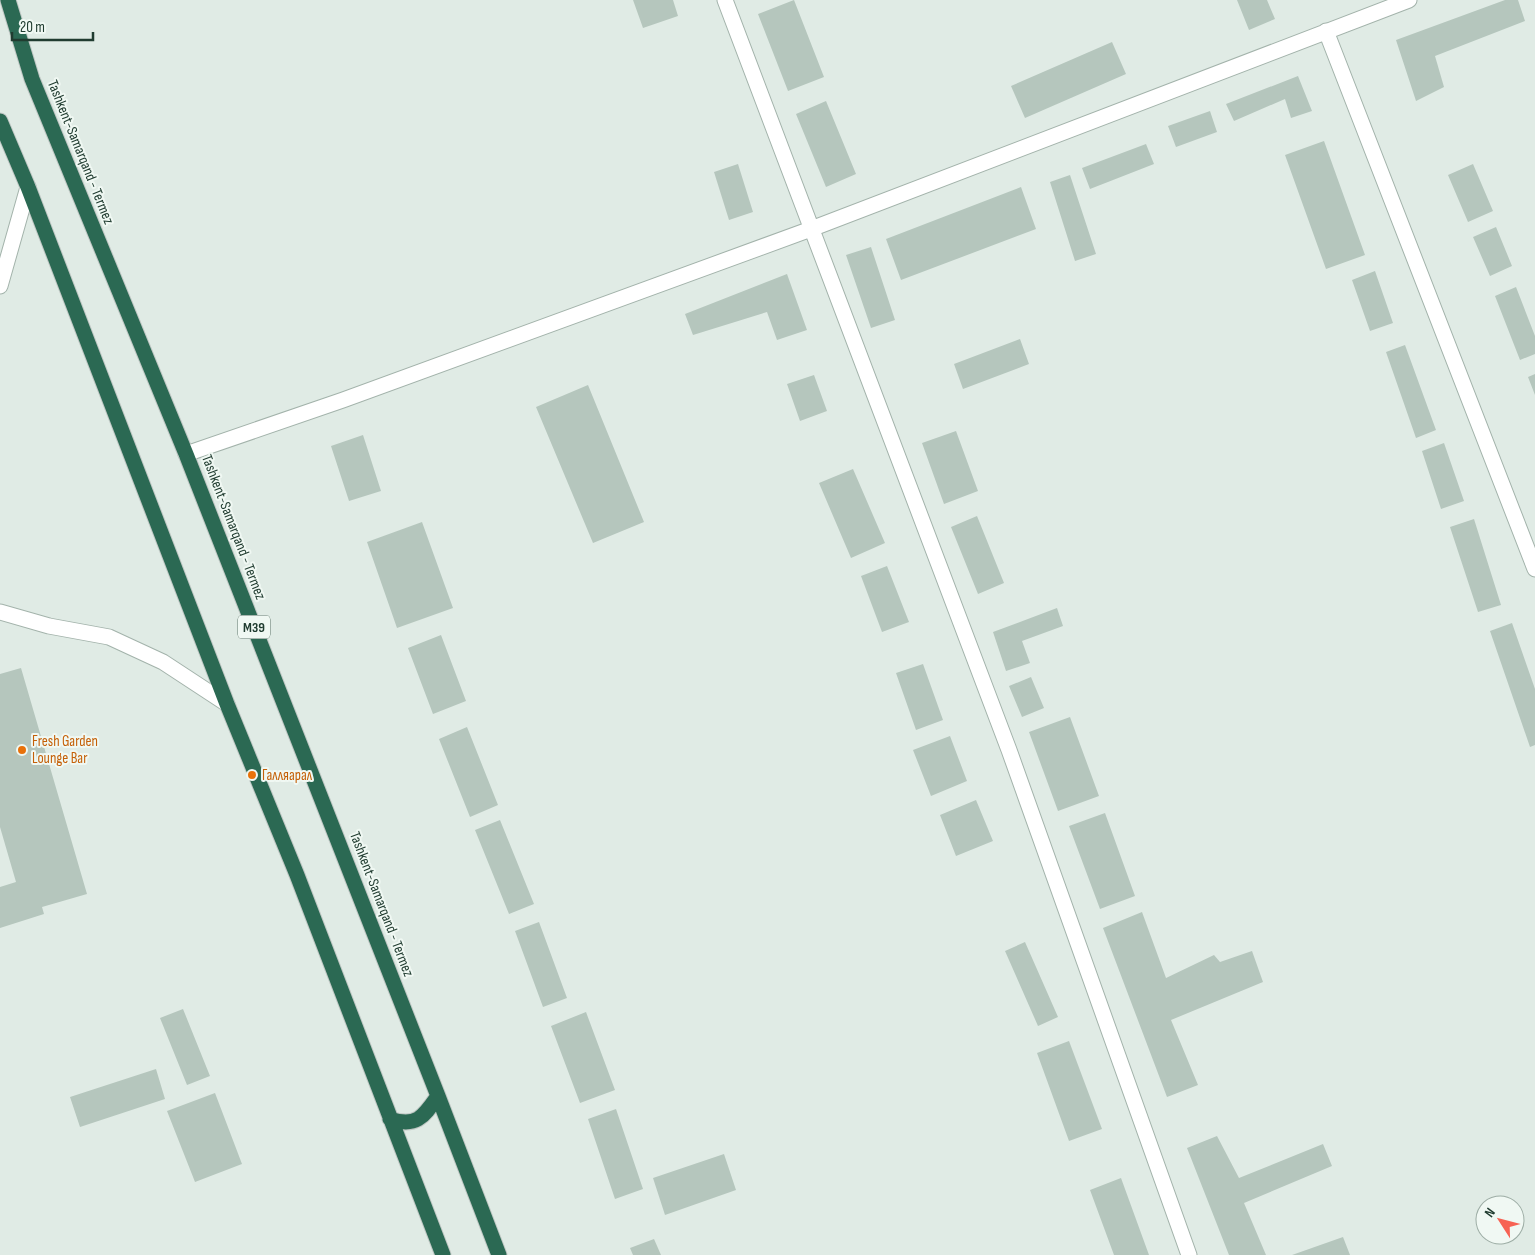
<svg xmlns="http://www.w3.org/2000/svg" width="1535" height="1255" font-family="'Sofia Sans Condensed',sans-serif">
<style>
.building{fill:#b5c6bd}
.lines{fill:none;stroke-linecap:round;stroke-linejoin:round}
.minor-casing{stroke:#a3b3ab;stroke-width:17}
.highway-casing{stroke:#c1c8c5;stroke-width:17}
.minor{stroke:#fff;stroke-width:15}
.highway{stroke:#2b6953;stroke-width:15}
.food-dot{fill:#e8710a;stroke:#f0f8f3;stroke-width:2}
.labels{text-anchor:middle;stroke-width:4;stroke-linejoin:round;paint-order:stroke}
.shield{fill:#f0f8f3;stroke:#5e746a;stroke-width:1}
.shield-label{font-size:14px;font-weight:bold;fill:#203c30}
.street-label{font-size:15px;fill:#203c30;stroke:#f0f8f3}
.food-label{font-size:15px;fill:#c56008;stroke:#f0f8f3;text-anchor:start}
</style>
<rect width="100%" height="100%" fill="#e0ebe5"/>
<path class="building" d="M 633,0 L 673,0 L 678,16 L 643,28 Z
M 794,0 L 824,77 L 788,91 L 758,14 Z
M 1237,0 L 1267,0 L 1275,19 L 1249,30 Z
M 1505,0 L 1518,0 L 1525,21 L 1435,56 L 1444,87 L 1416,101 L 1396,40 Z
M 1112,42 L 1126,74 L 1025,118 L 1011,86 Z
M 1298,76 L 1312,111 L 1291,118 L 1285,99 L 1234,121 L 1226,104 Z
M 826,101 L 856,174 L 826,187 L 796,114 Z
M 1210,111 L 1217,132 L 1176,147 L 1168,126 Z
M 1324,141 L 1365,255 L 1326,269 L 1285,155 Z
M 1146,144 L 1154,164 L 1090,189 L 1082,168 Z
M 738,164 L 753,212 L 729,220 L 714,172 Z
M 1473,164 L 1493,211 L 1468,222 L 1448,175 Z
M 1070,175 L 1096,254 L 1075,261 L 1050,182 Z
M 1021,187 L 1036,229 L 901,280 L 886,239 Z
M 1496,227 L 1512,266 L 1490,276 L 1473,237 Z
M 871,247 L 895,320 L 871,328 L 846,255 Z
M 1375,271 L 1393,323 L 1370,331 L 1352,280 Z
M 787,274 L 807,330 L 777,340 L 767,312 L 693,335 L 685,314 Z
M 1516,287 L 1535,336 L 1535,354 L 1520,360 L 1495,296 Z
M 1020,339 L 1029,364 L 963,389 L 954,364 Z
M 1405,345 L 1436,430 L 1416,438 L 1386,352 Z
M 1535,374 L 1535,395 L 1528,377 Z
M 814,375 L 827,411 L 800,421 L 787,384 Z
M 588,385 L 644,522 L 593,543 L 536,407 Z
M 956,431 L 978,491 L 944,504 L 922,443 Z
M 363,435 L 381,491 L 349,501 L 331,446 Z
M 1444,443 L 1464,501 L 1441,509 L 1422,451 Z
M 853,469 L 885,543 L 851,558 L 819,483 Z
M 977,516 L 1004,583 L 978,594 L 951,527 Z
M 1474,519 L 1501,605 L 1478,612 L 1450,527 Z
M 422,522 L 453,608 L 397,628 L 367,542 Z
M 887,566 L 909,622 L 882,632 L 861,576 Z
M 1057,608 L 1063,626 L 1022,641 L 1030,663 L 1006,671 L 993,632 Z
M 1512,623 L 1535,689 L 1535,745 L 1530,747 L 1490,631 Z
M 441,635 L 466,701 L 433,714 L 408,648 Z
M 923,664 L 943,720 L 916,730 L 896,673 Z
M 21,668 L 87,894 L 42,907 L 44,914 L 0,928 L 0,887 L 16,882 L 0,827 L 0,674 Z
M 1031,677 L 1044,708 L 1022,717 L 1009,686 Z
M 1070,717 L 1099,796 L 1058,811 L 1029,732 Z
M 467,727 L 498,805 L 470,817 L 439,739 Z
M 950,736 L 967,781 L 931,796 L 913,750 Z
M 976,800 L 993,841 L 956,856 L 940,815 Z
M 1105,813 L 1135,896 L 1100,909 L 1069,826 Z
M 500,820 L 534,904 L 509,914 L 475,830 Z
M 1142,912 L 1166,978 L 1214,955 L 1220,962 L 1252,951 L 1263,982 L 1171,1020 L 1198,1085 L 1167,1097 L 1103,928 Z
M 539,922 L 567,998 L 543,1007 L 515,931 Z
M 1025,942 L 1058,1017 L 1038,1026 L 1005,951 Z
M 183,1009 L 210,1076 L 187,1085 L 160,1018 Z
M 586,1012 L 615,1090 L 580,1103 L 551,1026 Z
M 1069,1041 L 1102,1129 L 1069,1141 L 1037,1053 Z
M 156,1069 L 165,1099 L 80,1127 L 70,1097 Z
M 215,1093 L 242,1164 L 195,1182 L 167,1111 Z
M 616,1109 L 643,1189 L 615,1199 L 588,1119 Z
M 1217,1136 L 1239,1178 L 1323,1144 L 1332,1166 L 1244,1203 L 1266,1255 L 1229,1255 L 1187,1148 Z
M 724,1154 L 736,1190 L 665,1215 L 653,1178 Z
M 1121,1178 L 1149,1255 L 1114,1255 L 1090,1190 Z
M 1343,1237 L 1350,1255 L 1292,1255 Z
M 654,1239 L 661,1255 L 633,1255 L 630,1248 Z"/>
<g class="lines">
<defs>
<path id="minor" d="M 725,0 L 1009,750 L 1189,1255
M 1326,31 L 1535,569
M 0,286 L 28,187
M 186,454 L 343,400 L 811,229 L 1409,0
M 0,612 L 49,626 L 109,637 L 163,662 L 227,704"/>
<path id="highway" d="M 8,0 L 32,79 L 186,454 L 438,1096 L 499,1255
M 0,121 L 28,187 L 227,704 L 297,875 L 443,1255
M 390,1119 C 417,1128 424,1116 438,1096"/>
</defs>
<use href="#minor" class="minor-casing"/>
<use href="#highway" class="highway-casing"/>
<use href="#minor" class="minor"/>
<use href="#highway" class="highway"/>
</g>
<g class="food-dot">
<circle cx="22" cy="750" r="5"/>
<circle cx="252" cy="775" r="5"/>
</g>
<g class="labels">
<rect class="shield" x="238" y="615.5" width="32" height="23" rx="4"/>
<g class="shield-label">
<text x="254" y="632">M39</text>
</g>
<g class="street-label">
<text transform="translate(81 152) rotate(68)" y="5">Tashkent-Samarqand - Termez</text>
<text transform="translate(234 527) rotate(69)" y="5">Tashkent-Samarqand - Termez</text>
<text transform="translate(382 904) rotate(69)" y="5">Tashkent-Samarqand - Termez</text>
</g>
<g class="food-label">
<text x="32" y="746">Fresh Garden<tspan x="32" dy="17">Lounge Bar</tspan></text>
<text x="262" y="780">Галляарал</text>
</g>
</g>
<g transform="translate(1500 1220) rotate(306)"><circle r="24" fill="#f0f8f3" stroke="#9dada5"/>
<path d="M0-4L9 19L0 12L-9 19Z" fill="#f76253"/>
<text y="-8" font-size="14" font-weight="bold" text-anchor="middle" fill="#203c30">N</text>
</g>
<path d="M12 32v8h81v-8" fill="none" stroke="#203c30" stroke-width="2.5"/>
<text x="20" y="32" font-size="15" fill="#203c30" stroke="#f0f8f3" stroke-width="4" paint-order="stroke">20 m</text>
</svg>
